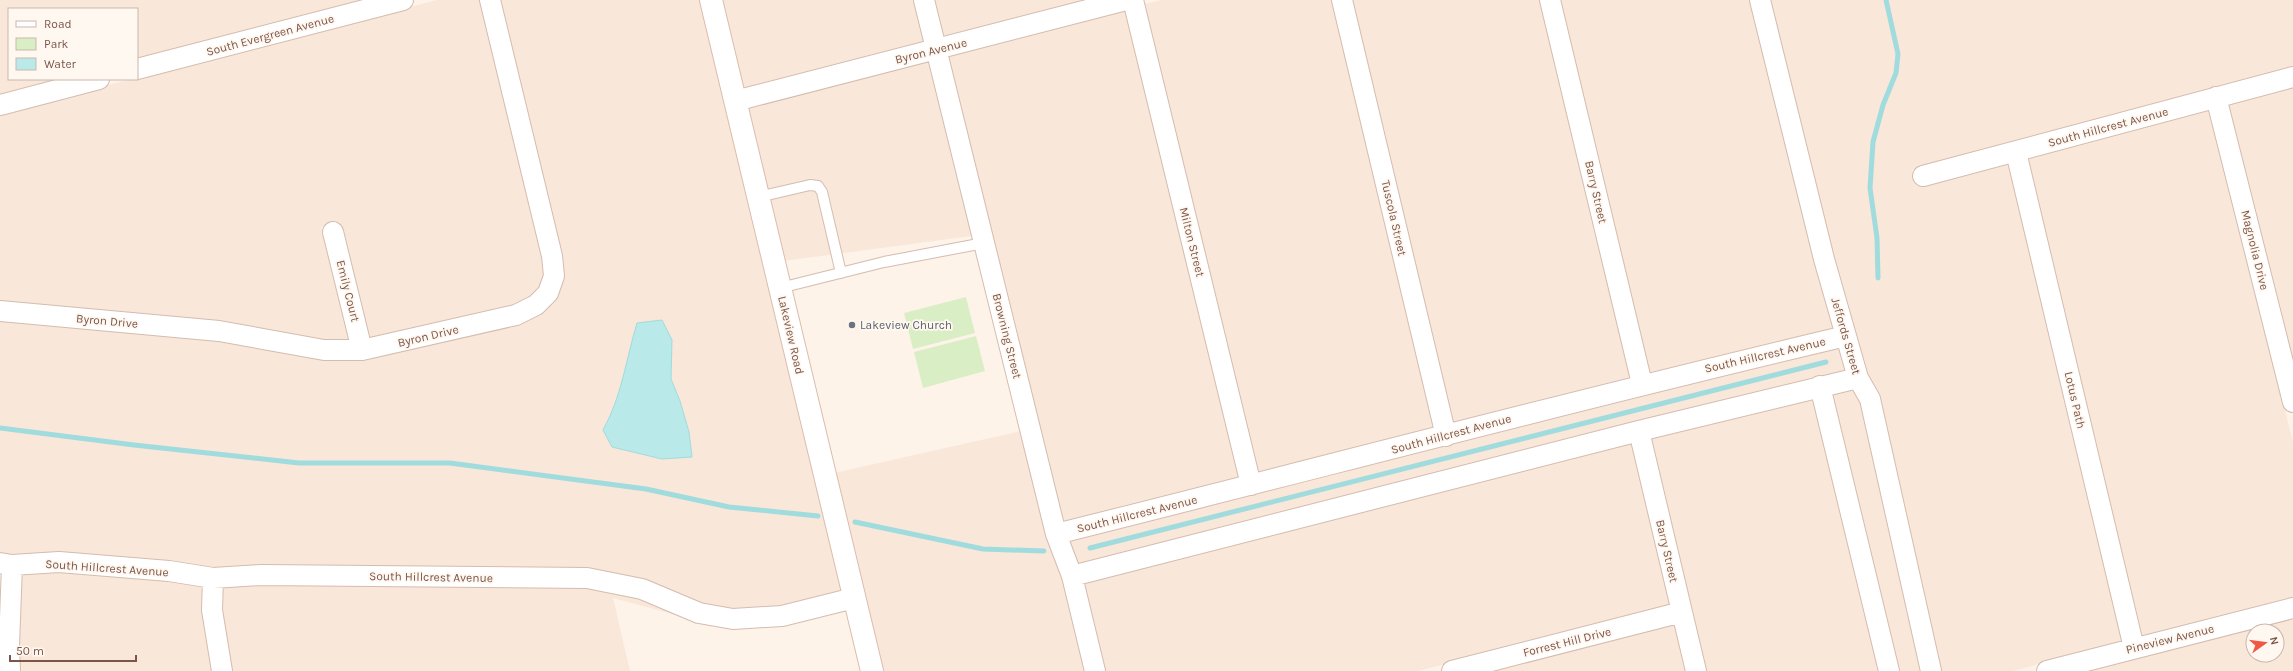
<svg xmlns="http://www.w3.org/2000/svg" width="2293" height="671" font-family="Karla,sans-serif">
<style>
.residential{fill:#f9e7d9;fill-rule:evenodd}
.green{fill:#daeec5}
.water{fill:#bae9ea;stroke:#a0dbdd}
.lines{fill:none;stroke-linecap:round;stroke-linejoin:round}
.stream{stroke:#a0dbdd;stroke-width:5}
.lane-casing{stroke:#d4bcaf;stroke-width:12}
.street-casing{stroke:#d4bcaf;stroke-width:22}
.secondary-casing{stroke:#dabdaf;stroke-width:24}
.lane{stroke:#fff;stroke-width:10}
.street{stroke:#fff;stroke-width:20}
.secondary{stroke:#fff;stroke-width:22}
.worship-dot{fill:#6b7280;stroke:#fff8f1;stroke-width:1.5}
.labels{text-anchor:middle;stroke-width:3.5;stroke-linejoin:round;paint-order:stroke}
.street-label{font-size:12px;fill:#7c5549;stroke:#fff8f1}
.worship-label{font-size:12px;fill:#5b616d;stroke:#fff8f1;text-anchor:start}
</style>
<rect width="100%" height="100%" fill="#fef3e9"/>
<path class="residential" d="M 0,0 L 369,0 L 137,60 L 137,9 L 9,9 L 9,79 L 64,79 L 0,96 Z
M 437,0 L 480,0 L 542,257 L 544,276 L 539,289 L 530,299 L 512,307 L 370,340 L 340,222 L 321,227 L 350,341 L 326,342 L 0,302 L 0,113 Z
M 500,0 L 701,0 L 842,592 L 781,607 L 735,611 L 703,604 L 644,580 L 214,569 L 0,554 L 0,320 L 218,340 L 355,359 L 356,360 L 391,354 L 557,295 ZM 637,323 L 672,340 L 671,379 L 680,401 L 689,432 L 662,459 L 612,447 L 603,430 L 613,412 L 626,371 Z
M 721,0 L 915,0 L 925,43 L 743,90 Z
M 935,0 L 1091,0 L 944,38 Z
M 1162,0 L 1332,0 L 1435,430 L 1259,474 L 1144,4 Z
M 1352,0 L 1540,0 L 1631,378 L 1454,425 Z
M 1560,0 L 1750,0 L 1815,261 L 1835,330 L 1650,373 Z
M 1770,0 L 2293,0 L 2293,68 L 1912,170 L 1916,186 L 2009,163 L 2123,642 L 2013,671 L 1941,671 L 1879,397 L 1867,374 L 1833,257 Z
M 1125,9 L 1240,479 L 1064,523 L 948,55 Z
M 929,60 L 972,236 L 783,261 L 746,107 Z
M 2293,86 L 2293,362 L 2228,103 Z
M 2209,108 L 2293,442 L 2293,599 L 2141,637 L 2027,158 Z
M 1839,347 L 1846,372 L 1078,565 L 1069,540 L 1644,392 Z
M 1852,388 L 1861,403 L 1921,671 L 1899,671 L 1832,392 Z
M 1813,397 L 1879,671 L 1705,671 L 1650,437 Z
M 1021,431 L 1049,545 L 1063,578 L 1085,671 L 882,671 L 834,473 Z
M 1631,442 L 1670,606 L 1418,671 L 1105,671 L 1084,582 Z
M 58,571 L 167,579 L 203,585 L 202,612 L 212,671 L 20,671 L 18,645 L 21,573 Z
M 261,584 L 585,587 L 638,597 L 691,619 L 613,598 L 630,671 L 232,671 L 221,609 L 222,586 Z
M 2293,617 L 2293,671 L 2081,671 ZM 2253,631 L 2277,631 L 2277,655 L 2253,655 Z
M 1674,623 L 1686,671 L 1487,671 Z"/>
<path class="green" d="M 966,297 L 975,333 L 913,349 L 904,313 Z
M 976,336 L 985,371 L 923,388 L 914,352 Z"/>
<path class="water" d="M 662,320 L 672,340 L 671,379 L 680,401 L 689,432 L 692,457 L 662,459 L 612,447 L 603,430 C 622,396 626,359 637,323 Z"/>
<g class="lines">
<path class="stream" d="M 1878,278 L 1877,238 L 1870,188 L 1873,142 L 1883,105 L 1896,73 L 1898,54 L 1886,0
M 0,428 L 134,445 L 299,463 L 450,463 L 646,489 L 729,507 L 818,516
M 855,522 L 983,549 L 1044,551
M 1090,548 L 1826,362"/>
<defs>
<path id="lane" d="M 758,197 L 810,185 L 818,186 L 822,192 L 841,273
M 780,288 L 884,262 L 984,243"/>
<path id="street" d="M 924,0 L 1056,534 L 1072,576 L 1095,671
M 1133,0 L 1251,485
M 1342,0 L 1446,436
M 1550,0 L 1642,384
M 1760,0 L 1824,259 L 1858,378 L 1870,399 L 1931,671
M 137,69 L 403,0
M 2216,97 L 2293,402
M 735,101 L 1126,0
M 0,105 L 99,79
M 2016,152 L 2134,648
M 1923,176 L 2293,77
M 333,232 L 362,350
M 0,311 L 219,331 L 324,350 L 362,350 L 516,315 L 536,305 L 548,293 L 554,276 L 552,256 L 490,0
M 1820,386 L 1889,671
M 1639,431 L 1696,671
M 1056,534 C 1320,468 1582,398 1846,336
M 0,563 L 12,565 L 59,562 L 169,571 L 213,578 L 261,575 L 587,578 L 642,589 L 699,613 L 733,619 L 782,616 L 854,598
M 1072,576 L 1639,431 L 1858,378
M 213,578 L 212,610 L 222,671
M 10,671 L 9,646 L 12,565
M 1452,671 L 1682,612
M 2047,671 L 2293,608"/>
<path id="secondary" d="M 711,0 L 872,671"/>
</defs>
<use href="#lane" class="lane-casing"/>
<use href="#street" class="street-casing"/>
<use href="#secondary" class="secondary-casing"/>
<use href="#lane" class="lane"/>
<use href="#street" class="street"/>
<use href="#secondary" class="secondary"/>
</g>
<circle class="worship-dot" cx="852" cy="325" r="4"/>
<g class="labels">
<g class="street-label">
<text transform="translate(270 35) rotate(-15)" y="4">South Evergreen Avenue</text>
<text transform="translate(931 51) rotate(-14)" y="4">Byron Avenue</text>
<text transform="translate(2108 127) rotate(-15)" y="4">South Hillcrest Avenue</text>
<text transform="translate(1596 192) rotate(77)" y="4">Barry Street</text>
<text transform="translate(1394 218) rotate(77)" y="4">Tuscola Street</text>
<text transform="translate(1192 242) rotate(76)" y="4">Milton Street</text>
<text transform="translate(2255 250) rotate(76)" y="4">Magnolia Drive</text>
<text transform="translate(348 291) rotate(76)" y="4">Emily Court</text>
<text transform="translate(107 321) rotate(5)" y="4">Byron Drive</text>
<text transform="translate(791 335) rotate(77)" y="4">Lakeview Road</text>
<text transform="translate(428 336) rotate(-13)" y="4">Byron Drive</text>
<text transform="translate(1007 336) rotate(76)" y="4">Browning Street</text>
<text transform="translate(1846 336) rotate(74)" y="4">Jeffords Street</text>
<text transform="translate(1765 355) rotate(-13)" y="4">South Hillcrest Avenue</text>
<text transform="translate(2075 400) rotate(77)" y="4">Lotus Path</text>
<text transform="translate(1451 434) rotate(-15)" y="4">South Hillcrest Avenue</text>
<text transform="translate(1137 514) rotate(-14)" y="4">South Hillcrest Avenue</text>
<text transform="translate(1667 551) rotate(77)" y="4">Barry Street</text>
<text transform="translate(107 568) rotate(4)" y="4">South Hillcrest Avenue</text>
<text transform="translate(431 577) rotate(1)" y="4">South Hillcrest Avenue</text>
<text transform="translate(2170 639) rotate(-14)" y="4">Pineview Avenue</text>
<text transform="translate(1567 642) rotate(-14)" y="4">Forrest Hill Drive</text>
</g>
<g class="worship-label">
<text x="860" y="329">Lakeview Church</text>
</g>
</g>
<rect x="8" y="8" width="130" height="72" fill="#fff8f1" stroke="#cbb7ae"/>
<rect x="16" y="21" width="20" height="6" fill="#ffffff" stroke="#cbb7ae"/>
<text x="44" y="28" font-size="12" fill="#7c5549">Road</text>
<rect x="16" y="38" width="20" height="12" fill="#daeec5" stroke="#cbb7ae"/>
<text x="44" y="48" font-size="12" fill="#7c5549">Park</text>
<rect x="16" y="58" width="20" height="12" fill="#bae9ea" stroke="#cbb7ae"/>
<text x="44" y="68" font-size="12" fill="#7c5549">Water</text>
<g transform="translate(2265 643) rotate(76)"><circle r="19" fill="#fff8f1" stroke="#cbb7ae"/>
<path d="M0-3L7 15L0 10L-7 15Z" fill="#f15745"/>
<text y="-6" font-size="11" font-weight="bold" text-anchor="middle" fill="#7c5549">N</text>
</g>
<path d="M10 655v6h126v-6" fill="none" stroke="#7c5549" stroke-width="2"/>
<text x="16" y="655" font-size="12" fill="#7c5549" stroke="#fff8f1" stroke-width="3" paint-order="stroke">50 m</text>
</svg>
